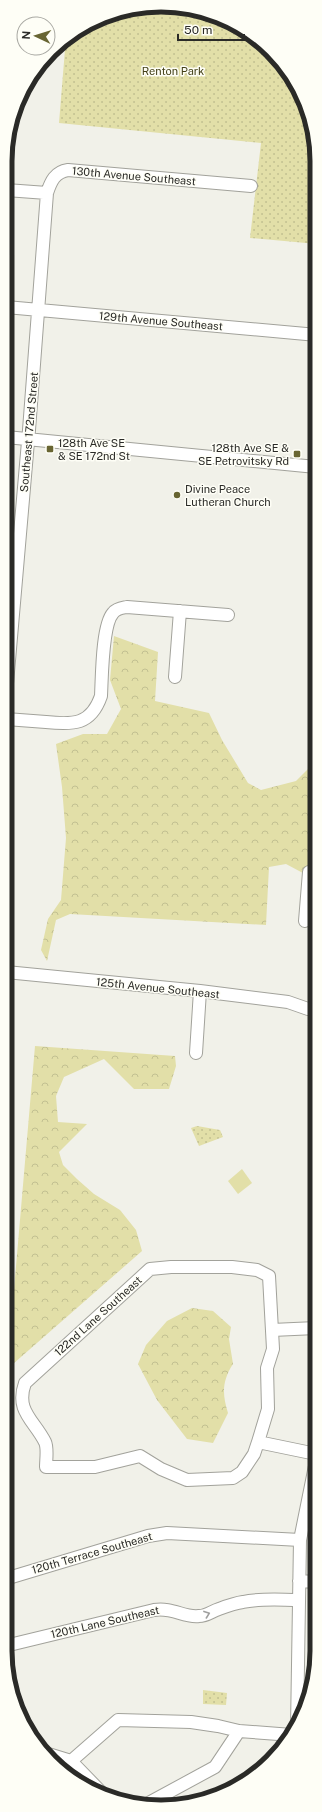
<svg xmlns="http://www.w3.org/2000/svg" width="322" height="1812" font-family="'Public Sans',sans-serif">
<style>
.grass{fill:#e2dfa8}
.forest{fill:url(#forest-crowns)}
.park{fill:url(#park-dots)}
.lines{fill:none;stroke-linecap:round;stroke-linejoin:round}
.minor-casing{stroke:#a2a29b;stroke-width:14}
.minor{stroke:#fff;stroke-width:12}
.oneway{stroke:#9f9f9e}
.poi-dot{fill:#686532;stroke:#fefef6;stroke-width:1.5}
.labels{text-anchor:middle;stroke-width:3;stroke-linejoin:round;paint-order:stroke}
.park-label{font-size:11px;fill:#434017;stroke:#fefef6}
.street-label{font-size:11px;fill:#2a2a27;stroke:#fefef6}
.poi-label{font-size:11px;fill:#2a2a27;stroke:#fefef6;text-anchor:start}
.rim{fill:none;stroke:#2a2a27;stroke-width:5}
</style>
<defs>
<pattern id="forest-crowns" width="20" height="18" patternUnits="userSpaceOnUse"><rect width="20" height="18" fill="#e2dfa8"/><path d="M2 6a3 3 0 1 1 6 0M12 15a3 3 0 1 1 6 0" fill="none" stroke="#c2c091"/></pattern>
<pattern id="park-dots" width="8" height="8" patternUnits="userSpaceOnUse"><rect width="8" height="8" fill="#e2dfa8"/><path d="M2 2h.1M6 6h.1" fill="none" stroke="#c2c091" stroke-width="1.8" stroke-linecap="round"/></pattern>
</defs>
<rect width="100%" height="100%" fill="#f1f1e9"/>
<path class="grass" d="M 242,1169 L 252,1183 L 238,1194 L 228,1181 Z"/>
<path class="forest" d="M 114,636 L 158,652 L 155,701 L 209,713 L 222,740 L 248,783 L 261,790 L 296,781 L 314,763 L 316,763 L 316,880 L 286,864 L 269,867 L 266,925 L 70,914 L 56,920 L 47,961 L 41,950 L 48,919 L 61,900 L 66,838 L 62,787 L 56,744 L 83,734 L 107,734 L 121,709 L 110,680 Z
M 35,1046 L 175,1056 L 176,1066 L 169,1089 L 134,1089 L 104,1059 L 64,1077 L 56,1096 L 58,1122 L 87,1124 L 59,1152 L 63,1165 L 77,1179 L 94,1194 L 120,1210 L 136,1230 L 142,1251 L 5,1371 L 5,1362 L 8,1359 Z
M 192,1308 L 213,1311 L 231,1327 L 229,1339 L 233,1364 C 222,1381 222,1394 228,1413 L 213,1443 L 187,1439 L 157,1400 L 138,1364 L 146,1345 L 167,1321 Z"/>
<path class="park" d="M 181,6 L 230,21 L 271,51 L 301,92 L 317,151 L 317,244 L 250,238 L 261,143 L 59,123 L 66,37 L 120,10 Z
M 197,1126 L 220,1130 L 223,1137 L 199,1146 L 191,1128 Z
M 203,1690 L 227,1693 L 226,1705 L 203,1704 Z"/>
<g class="lines">
<defs>
<path id="minor" d="M 6,190 L 47,193 C 51,181 55,172 68,170 L 251,186
M 6,307 L 317,335
M 6,437 L 316,467
M 175,677 L 180,611
M 6,695 L 29,430 L 47,193
M 6,719 C 19,720 33,721 46,722 C 73,725 91,725 101,696 C 102,677 102,625 113,613 C 117,608 122,608 127,607 L 228,615
M 305,921 L 309,872 L 316,873
M 6,972 L 200,991 L 288,1002 L 308,1009
M 196,1053 L 200,991
M 272,1330 L 316,1328
M 258,1442 L 268,1409 L 267,1368 L 273,1349 L 269,1276 L 257,1270 L 232,1267 L 171,1267 L 150,1269 L 25,1383 C 15,1411 34,1420 45,1442 C 48,1448 46,1460 46,1467 L 95,1467 L 140,1456 L 161,1469 L 187,1480 L 233,1478 L 242,1472 L 254,1454 L 258,1442 L 316,1454
M 5,1579 L 148,1536 L 167,1533 L 300,1540
M 299,1581 L 316,1582
M 5,1646 L 154,1610 C 173,1607 184,1618 199,1616 C 207,1616 212,1611 219,1609 C 227,1606 235,1603 243,1602 C 261,1598 281,1600 299,1600
M 297,1727 L 300,1540 L 316,1461
M 45,1753 L 71,1761 L 103,1794
M 62,1769 L 118,1720 L 191,1722 L 218,1726 L 239,1731 L 292,1735
M 145,1805 L 215,1767 L 239,1731"/>
</defs>
<use href="#minor" class="minor-casing"/>
<use href="#minor" class="minor"/>
</g>
<defs><path id="oneway-chevron" d="M-2-3.5L2.5 0L-2 3.5" fill="none" stroke-width="1.6" stroke-linecap="round" stroke-linejoin="round"/></defs>
<use class="oneway" href="#oneway-chevron" transform="translate(207 1614) rotate(-20)"/>
<g class="poi-dot">
<rect x="46" y="445" width="8" height="8" rx="2"/>
<rect x="293" y="450" width="8" height="8" rx="2"/>
<circle cx="177" cy="495" r="4"/>
</g>
<g class="labels">
<g class="park-label">
<text x="173" y="75">Renton Park</text>
</g>
<g class="street-label">
<text transform="translate(134 176) rotate(5)" y="4">130th Avenue Southeast</text>
<text transform="translate(161 321) rotate(5)" y="4">129th Avenue Southeast</text>
<text transform="translate(29 432) rotate(-85)" y="4">Southeast 172nd Street</text>
<text transform="translate(158 988) rotate(6)" y="4">125th Avenue Southeast</text>
<text transform="translate(98 1316) rotate(-42)" y="4">122nd Lane Southeast</text>
<text transform="translate(92 1553) rotate(-16)" y="4">120th Terrace Southeast</text>
<text transform="translate(105 1622) rotate(-13)" y="4">120th Lane Southeast</text>
</g>
<g class="poi-label">
<text x="58" y="447">128th Ave SE<tspan x="58" dy="13">&amp; SE 172nd St</tspan></text>
<text x="289" y="452" text-anchor="end">128th Ave SE &amp;<tspan x="289" dy="13">SE Petrovitsky Rd</tspan></text>
<text x="185" y="493">Divine Peace<tspan x="185" dy="13">Lutheran Church</tspan></text>
</g>
</g>
<path d="M0 0H322V1812H0ZM161 12H161A149 149 0 0 1 310 161V1651A149 149 0 0 1 161 1800H161A149 149 0 0 1 12 1651V161A149 149 0 0 1 161 12Z" fill="#fefef6" fill-rule="evenodd"/>
<path class="rim" d="M161 12H161A149 149 0 0 1 310 161V1651A149 149 0 0 1 161 1800H161A149 149 0 0 1 12 1651V161A149 149 0 0 1 161 12Z"/>
<g transform="translate(36 36) rotate(274)"><circle r="19" fill="#fefef6" stroke="#a9a9a3"/>
<path d="M0-3L7 15L0 10L-7 15Z" fill="#686532"/>
<text y="-6" font-size="11" font-weight="bold" text-anchor="middle" fill="#2a2a27">N</text>
</g>
<path d="M178 34v6h66v-6" fill="none" stroke="#2a2a27" stroke-width="2"/>
<text x="184" y="34" font-size="12" fill="#2a2a27" stroke="#fefef6" stroke-width="3" paint-order="stroke">50 m</text>
</svg>
